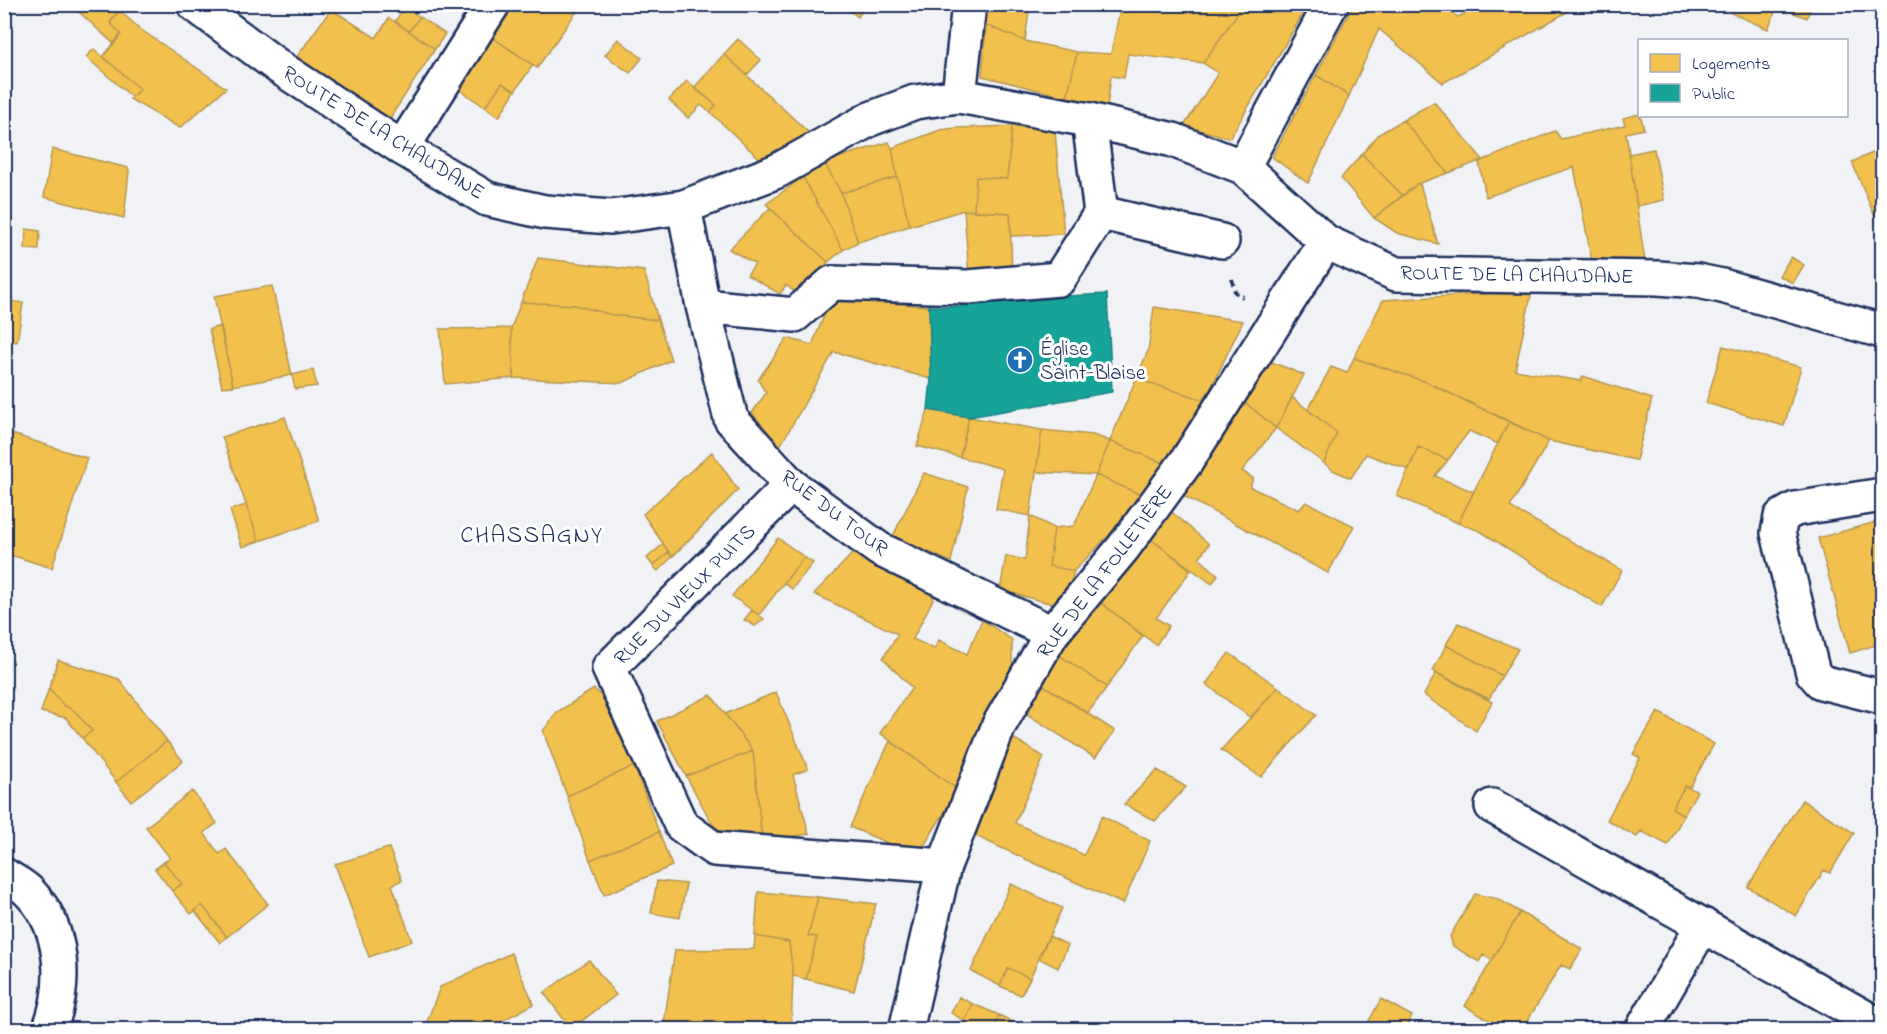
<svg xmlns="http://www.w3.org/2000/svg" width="1887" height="1034" font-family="'Indie Flower',sans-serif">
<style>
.homes{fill:#f2c14e;stroke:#b29553;stroke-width:1.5}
.public{fill:#17a398;stroke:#188087;stroke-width:1.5}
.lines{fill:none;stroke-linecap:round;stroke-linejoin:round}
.street-casing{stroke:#1b2f5e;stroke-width:38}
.secondary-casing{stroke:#1b2f5e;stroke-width:38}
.path{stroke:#1b2f5e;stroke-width:4;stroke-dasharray:6 4.5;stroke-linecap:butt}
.street{stroke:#fff;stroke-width:33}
.secondary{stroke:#fff;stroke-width:33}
.labels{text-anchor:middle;stroke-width:6;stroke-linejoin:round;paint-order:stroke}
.street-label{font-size:21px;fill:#1b2f5e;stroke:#fff}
.poi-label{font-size:21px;fill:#1b2f5e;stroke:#fff;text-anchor:start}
.quarter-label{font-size:24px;letter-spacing:1.5px;fill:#1b2f5e;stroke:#fff}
</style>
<rect width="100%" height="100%" fill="#f1f2f5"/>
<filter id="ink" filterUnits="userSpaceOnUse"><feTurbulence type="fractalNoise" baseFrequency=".0167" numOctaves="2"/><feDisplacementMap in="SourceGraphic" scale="12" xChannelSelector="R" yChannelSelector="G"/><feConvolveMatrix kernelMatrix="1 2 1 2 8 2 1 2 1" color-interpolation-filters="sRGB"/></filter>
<g filter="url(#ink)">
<path class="homes" d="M 85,4 L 113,4 L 119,10 L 110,23 L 121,34 L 114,44 L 79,12 Z
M 505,4 L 576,4 L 580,7 L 537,68 L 486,33 Z
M 840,4 L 866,4 L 858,17 Z
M 986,4 L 1030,4 L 1025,41 L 986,25 Z
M 1121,4 L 1156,4 L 1167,7 L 1169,4 L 1244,4 L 1203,63 L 1128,54 L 1124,78 L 1111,76 L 1107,107 L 1067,97 L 1077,52 L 1111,54 Z
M 1244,4 L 1289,4 L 1304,12 L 1230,138 L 1184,126 L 1218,73 L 1203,63 Z
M 1354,4 L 1440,4 L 1458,17 L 1485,4 L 1581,4 L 1443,83 L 1379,29 L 1349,96 L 1316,75 Z
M 1733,4 L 1771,4 L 1777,7 L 1768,29 L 1731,13 Z
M 1771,4 L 1812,4 L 1807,18 Z
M 405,7 L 420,17 L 409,31 L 395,21 Z
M 331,9 L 376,38 L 389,18 L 435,49 L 390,118 L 351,96 L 296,58 Z
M 119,10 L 140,29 L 226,88 L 180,128 L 130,99 L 140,89 L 103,57 L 121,34 L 110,23 Z
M 420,17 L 445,34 L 435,49 L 409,31 Z
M 986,25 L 1025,41 L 1077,52 L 1067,97 L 982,76 Z
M 486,33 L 533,65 L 515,91 L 502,83 L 485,107 L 451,84 Z
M 618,39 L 642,58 L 630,73 L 605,55 Z
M 738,39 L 761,60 L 747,75 L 724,54 Z
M 94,49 L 140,89 L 132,97 L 86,57 Z
M 724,54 L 809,133 L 764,162 L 749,149 L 710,112 L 716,105 L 694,88 Z
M 1316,75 L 1349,96 L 1308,183 L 1272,157 Z
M 687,81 L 716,105 L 710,112 L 701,105 L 688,118 L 669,100 Z
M 502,83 L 515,91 L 499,117 L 485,107 Z
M 1434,102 L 1483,160 L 1448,173 L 1403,120 Z
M 1640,114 L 1644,129 L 1626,133 L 1645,262 L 1592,262 L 1574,167 L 1486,197 L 1479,162 L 1555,131 L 1561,139 L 1625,125 L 1623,118 Z
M 1403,120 L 1448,173 L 1417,184 L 1403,196 L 1362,154 L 1379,134 Z
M 1012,126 L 1007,179 L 976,177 L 974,211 L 964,210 L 910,226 L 897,177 L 892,148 L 940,130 L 956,128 Z
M 1012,126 L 1055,131 L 1064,234 L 1011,236 L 1010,213 L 974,211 L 976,177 L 1007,179 Z
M 889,142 L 892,148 L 897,177 L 841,193 L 824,162 Z
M 52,149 L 128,168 L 129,171 L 124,218 L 44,197 Z
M 1654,149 L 1664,200 L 1637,206 L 1629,154 Z
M 1882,149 L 1882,213 L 1875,217 L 1852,162 Z
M 1362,154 L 1403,196 L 1374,218 L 1341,178 Z
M 824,162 L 841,193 L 858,242 L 843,250 L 803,177 Z
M 803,177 L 843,250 L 828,262 L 766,204 Z
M 897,177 L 910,226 L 858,242 L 841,193 Z
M 1417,184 L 1420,184 L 1438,244 L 1397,233 L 1374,218 Z
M 770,208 L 828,262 L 802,298 L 786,285 L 780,294 L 747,275 L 755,264 L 729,249 Z
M 964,210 L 1010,213 L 1012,274 L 969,276 Z
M 26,229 L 40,231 L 39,250 L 25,249 Z
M 1791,257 L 1804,265 L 1793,283 L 1779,276 Z
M 538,258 L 644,271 L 658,320 L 612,315 L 575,305 L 521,302 Z
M 272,286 L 292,375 L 233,386 L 214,296 Z
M 1532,291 L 1515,370 L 1581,381 L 1583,376 L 1652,399 L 1636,460 L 1549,441 L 1424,381 L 1354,358 L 1383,300 Z
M 831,299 L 929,306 L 931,379 L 834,352 L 780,446 L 752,413 L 766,393 L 758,380 L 787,338 L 812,345 Z
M 4,300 L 23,303 L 17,342 L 4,340 Z
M 521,302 L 575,305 L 612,315 L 658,320 L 671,360 L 622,383 L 514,378 L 511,328 Z
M 1154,307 L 1243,321 L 1205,400 L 1136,379 L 1148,351 Z
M 221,326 L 233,386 L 222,387 L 209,329 Z
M 511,328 L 514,378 L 445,384 L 440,329 Z
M 1723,346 L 1801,367 L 1784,426 L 1706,403 Z
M 1354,358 L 1424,381 L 1509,421 L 1498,444 L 1469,431 L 1448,460 L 1418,447 L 1409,470 L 1366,454 L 1351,478 L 1333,470 L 1324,463 L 1337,433 L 1308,410 L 1331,367 L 1347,373 Z
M 1269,361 L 1304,375 L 1276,428 L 1242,400 Z
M 313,370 L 317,386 L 295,389 L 292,375 Z
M 1136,379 L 1205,400 L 1170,466 L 1110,441 Z
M 1292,397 L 1337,433 L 1324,463 L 1276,428 Z
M 1242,400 L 1276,428 L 1242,471 L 1253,478 L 1250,487 L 1299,510 L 1306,502 L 1354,526 L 1328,573 L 1178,493 Z
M 928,410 L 969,417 L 960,457 L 917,446 Z
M 285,417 L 319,521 L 259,541 L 222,437 Z
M 969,417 L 1042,430 L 1030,516 L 996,509 L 1003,469 L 960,457 Z
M 1509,421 L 1549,441 L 1510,507 L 1622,570 L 1602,607 L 1480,531 L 1458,523 Z
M 1042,430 L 1093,435 L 1110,441 L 1096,475 L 1036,472 Z
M 4,432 L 12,434 L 4,459 Z
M 12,434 L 87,458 L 52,568 L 4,553 L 4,459 Z
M 1110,441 L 1170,466 L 1146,497 L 1096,475 Z
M 1418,447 L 1448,460 L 1435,476 L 1474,492 L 1458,523 L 1397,496 Z
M 712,452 L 738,490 L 672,557 L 643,514 Z
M 924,473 L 968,487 L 951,562 L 893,536 Z
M 1096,475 L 1146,497 L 1074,571 L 1049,566 L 1054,528 L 1074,526 Z
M 246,505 L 259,541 L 242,547 L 230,510 Z
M 1167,508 L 1209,544 L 1199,558 L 1218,575 L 1212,584 L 1148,537 Z
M 1030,516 L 1054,528 L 1049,566 L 1074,571 L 1064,607 L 1000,590 L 1006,556 L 1025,560 Z
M 1880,521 L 1882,530 L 1882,643 L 1850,653 L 1818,538 Z
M 1148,537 L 1191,570 L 1156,618 L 1169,626 L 1156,645 L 1100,602 Z
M 778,538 L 804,557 L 759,615 L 732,596 Z
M 663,544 L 669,552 L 653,566 L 647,558 Z
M 856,550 L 937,591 L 913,639 L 934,649 L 939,640 L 967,654 L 982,620 L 1012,640 L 1012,682 L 958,790 L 880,733 L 912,688 L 883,658 L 898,634 L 814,594 Z
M 669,552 L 672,557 L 658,571 L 653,566 Z
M 804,557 L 813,563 L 792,589 L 784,583 Z
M 1100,602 L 1143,636 L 1107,687 L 1059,655 Z
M 752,610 L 764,619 L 755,626 L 744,620 Z
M 1458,623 L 1518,649 L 1502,676 L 1446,645 Z
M 1446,645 L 1502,676 L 1489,699 L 1433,671 Z
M 1229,653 L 1278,687 L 1251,718 L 1206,684 Z
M 1059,655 L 1107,687 L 1088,713 L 1040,683 Z
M 58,660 L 119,679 L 167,741 L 116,782 L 82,738 L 92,731 L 75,711 L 63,705 L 49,688 Z
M 1436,673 L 1492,702 L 1476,731 L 1424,695 Z
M 1040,683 L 1115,731 L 1095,758 L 1024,712 Z
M 1278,687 L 1316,715 L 1261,777 L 1221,750 Z
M 49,688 L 63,705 L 75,711 L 92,731 L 82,738 L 66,718 L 41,712 Z
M 594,689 L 611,705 L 634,766 L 567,796 L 543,731 L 557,712 Z
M 776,692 L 808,769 L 793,775 L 809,834 L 762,841 L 753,751 L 725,714 Z
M 711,695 L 753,751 L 686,776 L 657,721 Z
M 1658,712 L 1714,744 L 1690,787 L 1685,786 L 1672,808 L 1684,815 L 1668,845 L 1641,831 L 1637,837 L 1607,820 L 1640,758 L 1633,754 Z
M 1011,737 L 1044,757 L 1015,823 L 1084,855 L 1102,816 L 1150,841 L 1123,904 L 969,833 Z
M 167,741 L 183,761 L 131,801 L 116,782 Z
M 890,741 L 958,790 L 922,849 L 904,850 L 850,827 Z
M 753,751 L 762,841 L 733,840 L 713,825 L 686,776 Z
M 634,766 L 659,832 L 590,860 L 567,796 Z
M 1157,770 L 1186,787 L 1155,821 L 1124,804 Z
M 1685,786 L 1697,791 L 1684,815 L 1672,808 Z
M 192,791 L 217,823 L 204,833 L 219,854 L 226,849 L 268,904 L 227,937 L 202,905 L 191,914 L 172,891 L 182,884 L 164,862 L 170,858 L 146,827 Z
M 1802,800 L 1854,833 L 1830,873 L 1824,870 L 1796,916 L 1748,887 Z
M 659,832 L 672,866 L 604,895 L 590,860 Z
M 389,848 L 402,880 L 392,885 L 412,941 L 369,957 L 335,864 Z
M 164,862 L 182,884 L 172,891 L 155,869 Z
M 657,881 L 686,884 L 680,918 L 651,913 Z
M 1011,884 L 1062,908 L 1030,978 L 1008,968 L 1000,986 L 971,971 Z
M 758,892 L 818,897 L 808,936 L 817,937 L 806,979 L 793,976 L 789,942 L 755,936 Z
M 1475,894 L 1498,899 L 1520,912 L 1492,960 L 1483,955 L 1479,962 L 1453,946 L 1450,936 Z
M 818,897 L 876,904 L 854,991 L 806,979 L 817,937 L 808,936 Z
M 202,905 L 227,937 L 220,943 L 195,911 Z
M 1520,912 L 1582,949 L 1570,969 L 1561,965 L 1522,1030 L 1505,1030 L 1465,1006 Z
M 755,936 L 789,942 L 793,976 L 791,1030 L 767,1030 L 767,1026 L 742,1021 L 740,1030 L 663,1030 L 675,950 L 754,949 Z
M 1049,936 L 1068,945 L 1058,968 L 1038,958 Z
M 511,953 L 534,1004 L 485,1030 L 424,1030 L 440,987 Z
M 589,960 L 616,995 L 571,1029 L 544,993 Z
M 1008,968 L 1030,978 L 1021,995 L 1000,986 Z
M 959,997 L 973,1004 L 965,1021 L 951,1013 Z
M 1381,999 L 1412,1016 L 1404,1030 L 1364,1030 Z
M 973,1004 L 999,1015 L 993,1030 L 961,1030 Z
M 999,1015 L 1021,1026 L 1019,1030 L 993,1030 Z"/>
<path class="public" d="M 1107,294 L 1112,392 L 969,417 L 928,410 L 931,379 L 929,306 L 961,307 L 962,301 Z"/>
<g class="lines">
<defs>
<path id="street" d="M 959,96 L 969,4
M 1089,120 L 1101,213 L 1222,241
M 402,148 L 493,4
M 684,207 L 703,306 L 731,419 L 791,485 L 879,549 L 1052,633
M 703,306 L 795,315 L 832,283 L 968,287 L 1059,279 L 1101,213
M 791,485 L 609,668 L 681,825 L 714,849 L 944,866
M 1882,495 L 1795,509 L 1781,517 L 1778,533 L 1813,673 L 1821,682 L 1882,697
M 1492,806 L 1882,1027
M 4,875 C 13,881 25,886 31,894 C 64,929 67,986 49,1030
M 906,1030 L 944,866 L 999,725 L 1052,633 L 1123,548 L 1186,462 L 1326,242
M 1642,1030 L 1703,925"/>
<path id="secondary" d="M 194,4 L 279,67 L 402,148 L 487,199 L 545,212 L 611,217 L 684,207 L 777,171 L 870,119 L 915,102 L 959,96 L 1089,120 L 1173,140 L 1243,167 L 1326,242 L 1396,274 L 1658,278 L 1698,281 L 1722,286 L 1882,331
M 1243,167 L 1331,4"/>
</defs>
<use href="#street" class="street-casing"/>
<use href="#secondary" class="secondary-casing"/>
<path class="path" d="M 1232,279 L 1235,292 L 1243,297"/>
<use href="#street" class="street"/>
<use href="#secondary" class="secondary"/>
</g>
</g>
<defs>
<symbol id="church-disc" viewBox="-11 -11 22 22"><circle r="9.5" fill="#1f6fb2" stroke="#fff"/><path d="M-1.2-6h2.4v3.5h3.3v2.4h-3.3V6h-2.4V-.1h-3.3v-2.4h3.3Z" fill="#fff"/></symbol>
</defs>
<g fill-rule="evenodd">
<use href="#church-disc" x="1005" y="345" width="30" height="30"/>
</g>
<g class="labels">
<g class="street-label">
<text transform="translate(384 132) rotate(32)" y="7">ROUTE DE LA CHAUDANE</text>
<text transform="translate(1517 274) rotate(1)" y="7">ROUTE DE LA CHAUDANE</text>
<text transform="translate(835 512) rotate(37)" y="7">RUE DU TOUR</text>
<text transform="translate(1104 571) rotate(-53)" y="7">RUE DE LA FOLLETIÈRE</text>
<text transform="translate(684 594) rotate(-45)" y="7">RUE DU VIEUX PUITS</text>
</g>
<g class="poi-label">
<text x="1040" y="355">Église<tspan x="1040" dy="24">Saint-Blaise</tspan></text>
</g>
<g class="quarter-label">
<text x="532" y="542">CHASSAGNY</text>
</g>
</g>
<rect width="1887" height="1034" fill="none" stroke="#fff" stroke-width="24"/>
<rect x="12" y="12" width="1863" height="1010" fill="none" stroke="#1b2f5e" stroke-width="2" filter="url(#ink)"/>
<rect x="1638" y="39" width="210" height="78" fill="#ffffff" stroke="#a4acbf" stroke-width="1.5"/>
<rect x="1650" y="54" width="30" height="18" fill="#f2c14e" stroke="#a4acbf" stroke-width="1.5"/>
<text x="1692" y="69" font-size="18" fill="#1b2f5e">Logements</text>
<rect x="1650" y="84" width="30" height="18" fill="#17a398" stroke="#a4acbf" stroke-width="1.5"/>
<text x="1692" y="99" font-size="18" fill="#1b2f5e">Public</text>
</svg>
